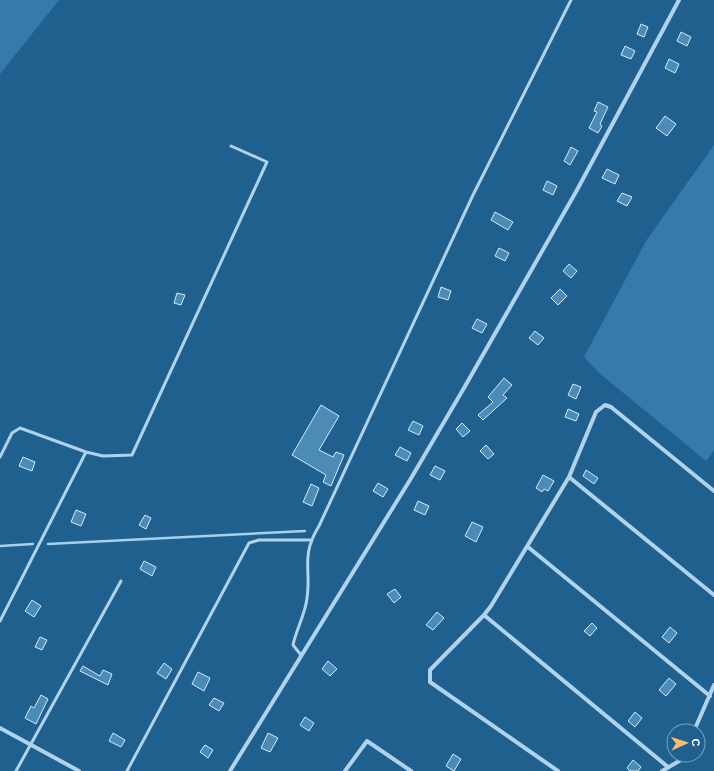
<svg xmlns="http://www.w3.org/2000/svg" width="714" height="771" font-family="Arial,sans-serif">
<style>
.green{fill:#347aab}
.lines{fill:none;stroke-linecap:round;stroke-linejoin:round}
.stream{stroke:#a2d0ed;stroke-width:2.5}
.building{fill:#4d8bb7;stroke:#d4eaf9}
.lane{stroke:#afd3ec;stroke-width:3}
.street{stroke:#afd3ec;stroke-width:4}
</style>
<rect width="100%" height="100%" fill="#20608e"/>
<path class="green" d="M 0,0 L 59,0 L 0,74 Z
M 714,145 L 714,451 L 706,461 L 598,372 L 584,357 L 646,241 Z"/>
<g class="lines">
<path class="stream" d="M 48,544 L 305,531
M 0,546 L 33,544"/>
</g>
<path class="building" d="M 641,24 L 648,27 L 644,37 L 637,34 Z
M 681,32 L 691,37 L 687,46 L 677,41 Z
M 625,46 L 635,51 L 631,59 L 621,55 Z
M 669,59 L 679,64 L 675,73 L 665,68 Z
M 598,102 L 608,107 L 600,124 L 602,126 L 598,133 L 589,128 L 597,112 L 594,111 Z
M 665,116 L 676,124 L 667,136 L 656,128 Z
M 571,147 L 578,151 L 570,165 L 564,161 Z
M 607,169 L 619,175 L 615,184 L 602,178 Z
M 547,181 L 557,186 L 553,195 L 543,190 Z
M 622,193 L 632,197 L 627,206 L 617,201 Z
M 495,212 L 513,222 L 508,230 L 491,220 Z
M 499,248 L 509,253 L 505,261 L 495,256 Z
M 569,264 L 577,271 L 571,278 L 563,271 Z
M 441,287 L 451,291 L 448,300 L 438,297 Z
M 560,289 L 567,296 L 558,305 L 551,298 Z
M 177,293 L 185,295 L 181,305 L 174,303 Z
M 477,319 L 487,324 L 482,333 L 472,328 Z
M 535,331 L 544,338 L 538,345 L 529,338 Z
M 504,378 L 512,385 L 503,395 L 507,398 L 483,420 L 478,415 L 493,402 L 488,397 Z
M 573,384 L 581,387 L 576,399 L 568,395 Z
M 321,405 L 339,416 L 319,450 L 333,457 L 336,452 L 344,455 L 331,486 L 323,482 L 326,475 L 292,455 Z
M 568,409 L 579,414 L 576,421 L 565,417 Z
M 413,421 L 423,426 L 419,435 L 408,430 Z
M 462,423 L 470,431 L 463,437 L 456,429 Z
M 486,445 L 494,454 L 488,459 L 480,451 Z
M 400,447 L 411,453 L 407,461 L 395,455 Z
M 23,457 L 35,462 L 32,471 L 19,466 Z
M 435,466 L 445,471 L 440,480 L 430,475 Z
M 586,470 L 598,478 L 594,484 L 583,476 Z
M 543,475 L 554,481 L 548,491 L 544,489 L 542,492 L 536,488 Z
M 378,483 L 388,489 L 383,497 L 373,491 Z
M 311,484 L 319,488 L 312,506 L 303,502 Z
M 418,501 L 429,506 L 425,515 L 414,510 Z
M 76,510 L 86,514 L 81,526 L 71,522 Z
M 145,515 L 151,518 L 146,529 L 139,525 Z
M 472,522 L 483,527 L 476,542 L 465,536 Z
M 144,561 L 156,567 L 152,576 L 140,569 Z
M 395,589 L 401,597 L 394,603 L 387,594 Z
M 32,600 L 41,606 L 34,617 L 25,611 Z
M 437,612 L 444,618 L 433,630 L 426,625 Z
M 592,623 L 597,628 L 590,636 L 584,631 Z
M 670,627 L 677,633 L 669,643 L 662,637 Z
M 40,637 L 47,640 L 42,650 L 35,647 Z
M 328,661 L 337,669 L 330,676 L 322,669 Z
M 164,663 L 172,669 L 166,679 L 157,673 Z
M 83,666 L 100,676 L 103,670 L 112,674 L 108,685 L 80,671 Z
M 198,672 L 210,678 L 204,691 L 192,684 Z
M 669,678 L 676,684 L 666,696 L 659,690 Z
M 41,695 L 48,699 L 36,724 L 25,718 L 31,706 L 34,708 Z
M 214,698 L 224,703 L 219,711 L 209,705 Z
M 635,712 L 642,718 L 635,727 L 628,721 Z
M 305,717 L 314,723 L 309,731 L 300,725 Z
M 113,733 L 125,740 L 121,747 L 109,741 Z
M 268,733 L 278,738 L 270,752 L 261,748 Z
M 205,745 L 213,750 L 208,758 L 200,752 Z
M 453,754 L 461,759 L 454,771 L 446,766 Z
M 633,760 L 641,767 L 638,771 L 630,771 L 627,768 Z"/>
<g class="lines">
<path class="lane" d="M 0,457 L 12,433 L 20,428 L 86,452 L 103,456 L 132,455 L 267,162 L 231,146
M 0,621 L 86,452
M 301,655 L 293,645 C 296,631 303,618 306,604 C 313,572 299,558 319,526 L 473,195 L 571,0
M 16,771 L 121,581
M 127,771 L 249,543 L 259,540 L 310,540"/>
<path class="street" d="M 569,477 L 714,595
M 528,547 L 710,696
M 484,615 L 491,606 L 569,477 L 596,412 L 605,405 L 611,407 L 714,491
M 0,728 L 79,771
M 694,731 L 714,685
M 230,771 L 410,480 L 464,388 L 577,190 L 679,0
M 345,771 L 367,741 L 411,771
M 558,771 L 430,682 L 430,670 L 484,615 L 668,767
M 662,771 L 681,760 L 683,755"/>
</g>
<g transform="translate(686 743) rotate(87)"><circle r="19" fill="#20608e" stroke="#79a0bb"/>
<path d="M0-3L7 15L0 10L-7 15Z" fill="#f9be6f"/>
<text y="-6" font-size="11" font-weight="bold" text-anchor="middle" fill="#ffffff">С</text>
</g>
</svg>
